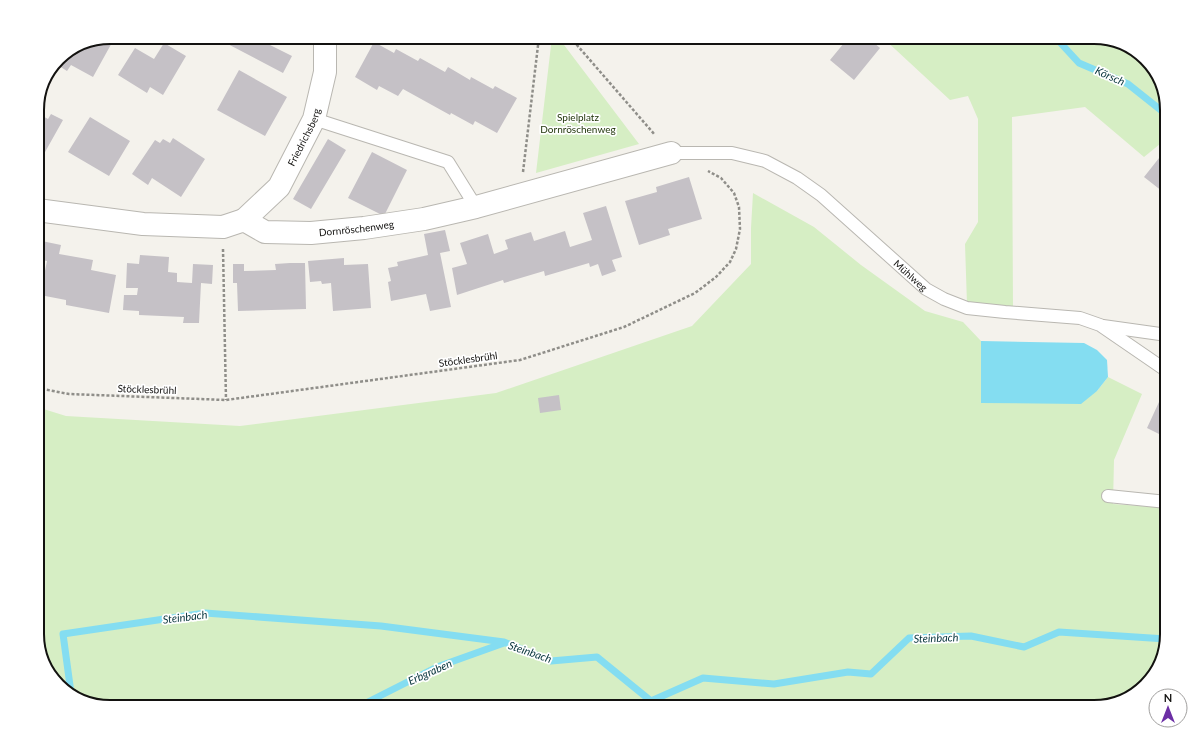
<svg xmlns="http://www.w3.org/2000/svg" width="1204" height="744" font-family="Lato,sans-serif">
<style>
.green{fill:#d6eec4}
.water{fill:#84ddf1}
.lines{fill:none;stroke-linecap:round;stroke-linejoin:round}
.stream{stroke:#84ddf1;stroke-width:7}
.building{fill:#c5c1c6}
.lane-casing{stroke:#b9b7b1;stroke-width:14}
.street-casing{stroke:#b9b7b1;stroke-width:24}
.path{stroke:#8f8e89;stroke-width:2.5;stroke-dasharray:3 2;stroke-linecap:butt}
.lane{stroke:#fff;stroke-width:12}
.street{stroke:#fff;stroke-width:22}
.labels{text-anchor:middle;stroke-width:3.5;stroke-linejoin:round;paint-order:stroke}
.park-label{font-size:10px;fill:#1d3206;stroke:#fff}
.street-label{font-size:10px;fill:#131210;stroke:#fff}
.water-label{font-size:11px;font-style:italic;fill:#06333b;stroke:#fff}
.rim{fill:none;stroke:#131210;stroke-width:2}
</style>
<rect width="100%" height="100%" fill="#f4f2ec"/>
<path class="green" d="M 552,37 L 558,37 L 639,144 L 536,173 Z
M 882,37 L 1094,37 L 1131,47 L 1157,73 L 1167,105 L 1167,149 L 1160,144 L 1144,157 L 1085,107 L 1012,117 L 1013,308 L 967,304 L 965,244 L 978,222 L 978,119 L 968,96 L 950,100 Z
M 753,193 L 814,227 L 861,265 L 925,311 L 963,322 L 981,341 L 981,403 L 1097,391 L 1108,377 L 1142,394 L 1114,460 L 1113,504 L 1167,508 L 1167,635 L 1157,671 L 1131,697 L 1095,707 L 1020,701 L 944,703 L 921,707 L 294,707 L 268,704 L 267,707 L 110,707 L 73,697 L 47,671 L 37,639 L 37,407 L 66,416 L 240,426 L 496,393 L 692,326 L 751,264 L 751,228 Z"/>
<path class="water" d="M 981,341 L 1084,343 L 1097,350 L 1107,360 L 1108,377 L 1097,391 L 1081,404 L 981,403 Z"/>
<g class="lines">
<path class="stream" d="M 1055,37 L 1079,63 L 1128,84 L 1167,115
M 68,692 L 71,693 L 63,634 L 205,613 L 381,626 L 504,642 L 551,661 L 597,657 L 651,701 L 703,678 L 774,684 L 848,672 L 871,674 L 909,638 L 971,636 L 1024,647 L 1059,632 L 1166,639
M 358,707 L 437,667 L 504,643"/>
</g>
<path class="building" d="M 110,37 L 114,39 L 93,77 L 71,65 L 67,71 L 56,64 L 58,58 L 82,42 Z
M 224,37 L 254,37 L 292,56 L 283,73 L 222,41 Z
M 849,37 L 867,37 L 880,48 L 854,80 L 830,60 Z
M 374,42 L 394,53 L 396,49 L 418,61 L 420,58 L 445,72 L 448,67 L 470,80 L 471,77 L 493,89 L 495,86 L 517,98 L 497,133 L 475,121 L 473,125 L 451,113 L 450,115 L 403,89 L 398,96 L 379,86 L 377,90 L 355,77 Z
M 164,43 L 186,56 L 163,95 L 150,87 L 147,93 L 118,75 L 135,48 L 154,59 Z
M 239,70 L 287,97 L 265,136 L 217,110 Z
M 37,113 L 48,119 L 51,114 L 63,120 L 40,161 L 37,159 Z
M 90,117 L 130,141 L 109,176 L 68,152 Z
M 173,138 L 205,159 L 181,197 L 152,178 L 148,185 L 132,174 L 155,140 L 160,143 L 163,139 L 170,143 Z
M 328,139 L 346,150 L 311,209 L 293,199 Z
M 372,152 L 407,170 L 384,216 L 348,198 Z
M 1163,153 L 1167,156 L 1167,195 L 1144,177 Z
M 689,177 L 702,219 L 668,229 L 670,235 L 639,245 L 625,201 L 657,192 L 656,187 Z
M 606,206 L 622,257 L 612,260 L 616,271 L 602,276 L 598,264 L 590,267 L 589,263 L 545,276 L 544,271 L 504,283 L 503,280 L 457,295 L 452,268 L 467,264 L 460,243 L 488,234 L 494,254 L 508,249 L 505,240 L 531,232 L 534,241 L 565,231 L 570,247 L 592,240 L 583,213 Z
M 445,230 L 450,251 L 440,253 L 451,307 L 430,311 L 426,294 L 391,301 L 388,282 L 391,281 L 388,268 L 398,266 L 397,262 L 428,255 L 424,234 Z
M 37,240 L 61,245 L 59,254 L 93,260 L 91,270 L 116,275 L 109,313 L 66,305 L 66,300 L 40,295 L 47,261 L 37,259 Z
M 140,255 L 169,257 L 168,272 L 177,273 L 177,282 L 192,283 L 193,264 L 213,265 L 212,284 L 201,283 L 199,323 L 183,323 L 184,317 L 139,315 L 139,311 L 123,310 L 124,295 L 137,295 L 138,288 L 126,288 L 127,263 L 139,264 Z
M 344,258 L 344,265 L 368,264 L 371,308 L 333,311 L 331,283 L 322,284 L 321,281 L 310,282 L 308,261 Z
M 290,263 L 305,263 L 306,309 L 238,311 L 237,283 L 233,283 L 233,264 L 244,264 L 244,271 L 276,270 L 275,264 Z
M 559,395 L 561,410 L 540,413 L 538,398 Z
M 1159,402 L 1167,405 L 1167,438 L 1147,428 Z"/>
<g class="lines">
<defs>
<g id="lane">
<path d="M 314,119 L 448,162 L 476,207"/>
<path id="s1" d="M 671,153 L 732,153 L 765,161 L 797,178 L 821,195 L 926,289 L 944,299 L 967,308 L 1005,312 L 1080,318 L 1100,325 L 1167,371"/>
<path d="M 1103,326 L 1160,334"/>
<path d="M 1108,496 L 1167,502"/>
</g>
<g id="street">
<path id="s2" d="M 37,210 L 143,224 L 223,227 L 244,220 L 265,232 L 311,233 L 364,228 L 424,219 L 476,207 L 671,153"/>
<path id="s3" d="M 244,220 L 279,187 L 314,119 L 325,72 L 325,37"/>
</g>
</defs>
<use href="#lane" class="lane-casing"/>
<use href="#street" class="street-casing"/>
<path class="path" d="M 570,37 L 655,135
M 523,172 L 539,37
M 223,249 L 226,400
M 37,388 L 69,394 L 226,400 L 520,360 L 624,327 L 695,293 L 716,277 L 730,262 L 736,249 L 740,229 L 739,207 L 734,193 L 721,178 L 708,171
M 993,707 L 1028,707"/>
<use href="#lane" class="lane"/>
<use href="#street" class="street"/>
</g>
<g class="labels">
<g class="park-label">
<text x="578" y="121">Spielplatz<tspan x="578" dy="12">Dornröschenweg</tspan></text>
</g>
<g class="street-label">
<text dy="4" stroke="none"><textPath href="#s3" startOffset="104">Friedrichsberg</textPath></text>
<text dy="4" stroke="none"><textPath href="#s2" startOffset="325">Dornröschenweg</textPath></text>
<text dy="4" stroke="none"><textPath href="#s1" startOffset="281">Mühlweg</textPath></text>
<text transform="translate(468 359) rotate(-8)" y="4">Stöcklesbrühl</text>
<text transform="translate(147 389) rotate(2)" y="4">Stöcklesbrühl</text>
</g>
<g class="water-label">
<text transform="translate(1110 76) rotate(24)" y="4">Körsch</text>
<text transform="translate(185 617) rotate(-7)" y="4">Steinbach</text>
<text transform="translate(936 638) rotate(-2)" y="4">Steinbach</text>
<text transform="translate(530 652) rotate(19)" y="4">Steinbach</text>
<text transform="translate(430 672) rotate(-24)" y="4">Erbgraben</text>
</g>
</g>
<path d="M0 0H1204V744H0ZM110 44H1094A66 66 0 0 1 1160 110V634A66 66 0 0 1 1094 700H110A66 66 0 0 1 44 634V110A66 66 0 0 1 110 44Z" fill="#fff" fill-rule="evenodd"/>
<path class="rim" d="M110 44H1094A66 66 0 0 1 1160 110V634A66 66 0 0 1 1094 700H110A66 66 0 0 1 44 634V110A66 66 0 0 1 110 44Z"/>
<g transform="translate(1168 708)"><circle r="19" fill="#ffffff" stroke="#a1a09f"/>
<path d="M0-3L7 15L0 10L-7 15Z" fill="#6c2fa5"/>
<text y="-6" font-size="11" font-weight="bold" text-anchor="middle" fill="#131210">N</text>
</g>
</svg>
